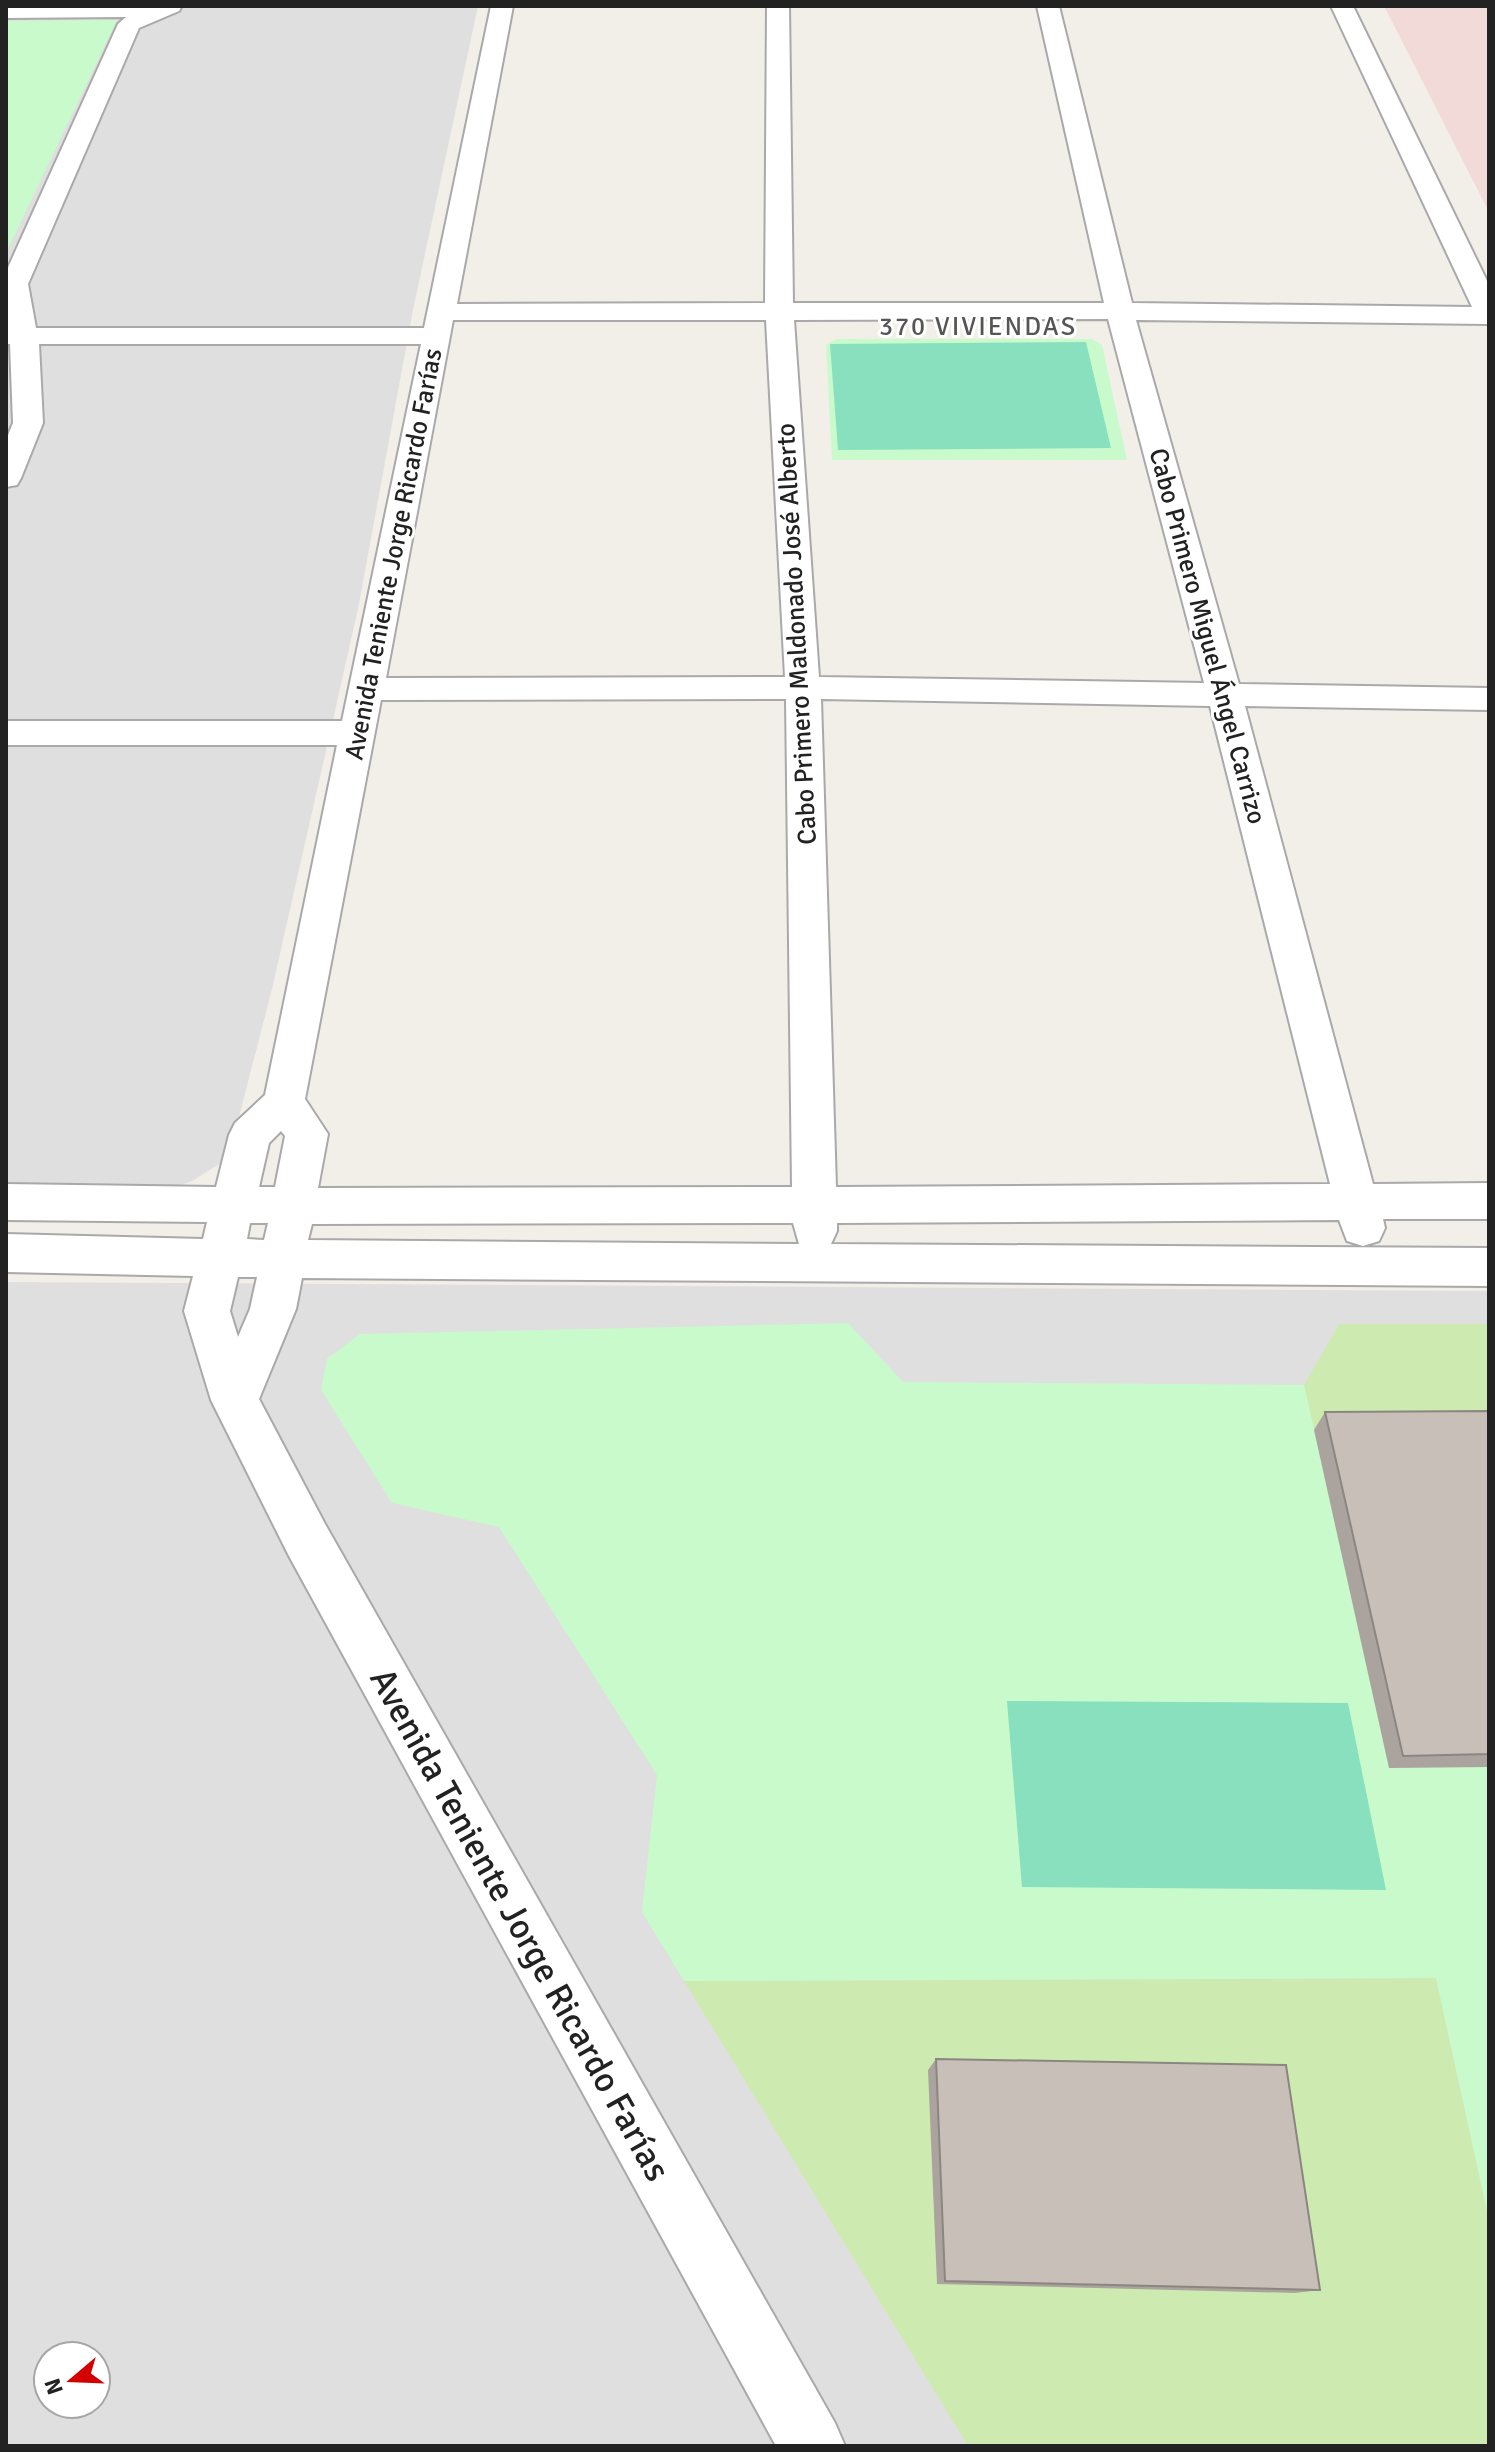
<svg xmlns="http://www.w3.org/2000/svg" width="1495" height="2452" font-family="Signika,sans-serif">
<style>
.residential{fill:#e0dfdf;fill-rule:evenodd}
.commercial{fill:#f2dad9}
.grass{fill:#cdebb0}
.park{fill:#c8facc}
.pitch{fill:#88e0be}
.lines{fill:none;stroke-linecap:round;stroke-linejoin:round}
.minor-casing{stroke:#a9a9a9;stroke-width:4}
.minor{fill:#fff;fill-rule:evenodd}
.wall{fill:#aba49e}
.building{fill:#c7bfb8;stroke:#8b8681;stroke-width:2}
.labels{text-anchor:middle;stroke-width:6;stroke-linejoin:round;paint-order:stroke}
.far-neighbourhood-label{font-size:26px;letter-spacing:2px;fill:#555;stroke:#fff}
.far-street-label{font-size:26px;fill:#222;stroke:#fff}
.near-street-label{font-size:36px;fill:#222;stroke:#fff}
</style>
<rect width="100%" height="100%" fill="#f2efe9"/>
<path class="residential" d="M 6,6 L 478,6 L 413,310 L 358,609 L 272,989 L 233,1140 L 221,1163 L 192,1181 L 170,1189 L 6,1186 Z
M 6,1282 L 1489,1291 L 1489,2446 L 6,2446 ZM 48,2356 L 96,2356 L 96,2404 L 48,2404 Z"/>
<path class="commercial" d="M 1384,6 L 1489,6 L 1489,212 Z"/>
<path class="grass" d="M 1339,1324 L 1489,1324 L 1489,1428 L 1314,1430 L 1304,1385 Z
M 1436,1978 L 1489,2220 L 1489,2446 L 968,2446 L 684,1981 Z"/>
<path class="park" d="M 117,20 L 6,253 L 6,21 Z
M 837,339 L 1091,339 L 1102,345 L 1127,460 L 832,460 L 826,345 Z
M 848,1323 L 903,1382 L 1304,1385 L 1334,1516 L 1489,1767 L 1489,2220 L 1436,1978 L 684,1981 L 642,1912 L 657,1775 L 499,1527 L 392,1503 L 321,1390 L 327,1359 L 360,1334 Z"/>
<path class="pitch" d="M 1086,342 L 1111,448 L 838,450 L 830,344 Z
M 1007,1701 L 1348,1703 L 1386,1890 L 1022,1887 Z"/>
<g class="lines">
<defs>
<path id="minor" d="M 6,6 L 182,6 L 179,11 L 139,28 L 28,284 L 36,328 L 424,328 L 491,6 L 513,6 L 457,304 L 765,303 L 767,6 L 789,6 L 793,303 L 1104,303 L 1037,6 L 1059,6 L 1132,303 L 1472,307 L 1331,6 L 1353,6 L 1489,285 L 1489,324 L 1136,320 L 1239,684 L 1489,688 L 1489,710 L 1245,706 L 1373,1184 L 1489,1183 L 1489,1219 L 1383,1219 L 1385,1228 L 1379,1241 L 1363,1246 L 1347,1241 L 1339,1220 L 837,1223 L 837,1231 L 831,1244 L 1489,1248 L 1489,1286 L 302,1278 L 296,1309 L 259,1399 L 325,1524 L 835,2423 L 845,2446 L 776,2446 L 289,1556 L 211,1400 L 184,1311 L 193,1276 L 6,1272 L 6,1234 L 203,1239 L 207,1222 L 6,1220 L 6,1184 L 216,1187 L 229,1135 L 235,1123 L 265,1095 L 337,745 L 6,745 L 6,721 L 342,721 L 421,344 L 39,344 L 43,423 L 21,478 L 17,485 L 6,487 L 6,440 L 13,423 L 10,344 L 6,344 L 6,272 L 118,24 L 126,17 L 6,18 ZM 1108,319 L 1204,683 L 819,677 L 794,320 ZM 453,320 L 766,320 L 785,677 L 386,678 ZM 786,699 L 792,1187 L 318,1188 L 328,1134 L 305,1099 L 381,700 ZM 821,699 L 1210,706 L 1330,1184 L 836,1187 ZM 281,1131 L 285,1136 L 275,1187 L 259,1187 L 269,1143 ZM 250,1223 L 268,1223 L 264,1240 L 247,1239 ZM 793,1223 L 799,1244 L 308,1240 L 312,1224 ZM 238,1277 L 257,1277 L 250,1309 L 238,1337 L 230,1311 Z"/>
</defs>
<use href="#minor" class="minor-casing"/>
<use href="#minor" class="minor"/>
</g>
<path class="wall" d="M 1489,1411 L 1489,1767 L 1389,1768 L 1314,1430 L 1325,1412 Z
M 936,2059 L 1320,2290 L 1295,2293 L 937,2284 L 928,2070 Z"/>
<path class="building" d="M 1489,1411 L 1489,1754 L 1403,1756 L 1325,1412 Z
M 936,2059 L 1286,2065 L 1320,2290 L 945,2281 Z"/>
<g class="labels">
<g class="far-neighbourhood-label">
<text x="978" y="335">370 VIVIENDAS</text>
</g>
<g class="far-street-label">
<text transform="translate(393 554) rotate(-79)" y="9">Avenida Teniente Jorge Ricardo Farías</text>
<text transform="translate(796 634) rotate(-93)" y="9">Cabo Primero Maldonado José Alberto</text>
<text transform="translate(1208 636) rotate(75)" y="9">Cabo Primero Miguel Ángel Carrizo</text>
</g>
<g class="near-street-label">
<text transform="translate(521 1924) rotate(61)" y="13">Avenida Teniente Jorge Ricardo Farías</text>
</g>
</g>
<rect width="1495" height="2452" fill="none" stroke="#222222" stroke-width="16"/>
<g transform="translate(72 2380) rotate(251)"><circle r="38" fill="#ffffff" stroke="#a7a7a7" stroke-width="2"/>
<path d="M0-6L14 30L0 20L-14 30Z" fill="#d40000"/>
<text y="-12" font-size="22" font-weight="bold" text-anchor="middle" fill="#222222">N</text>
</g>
</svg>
